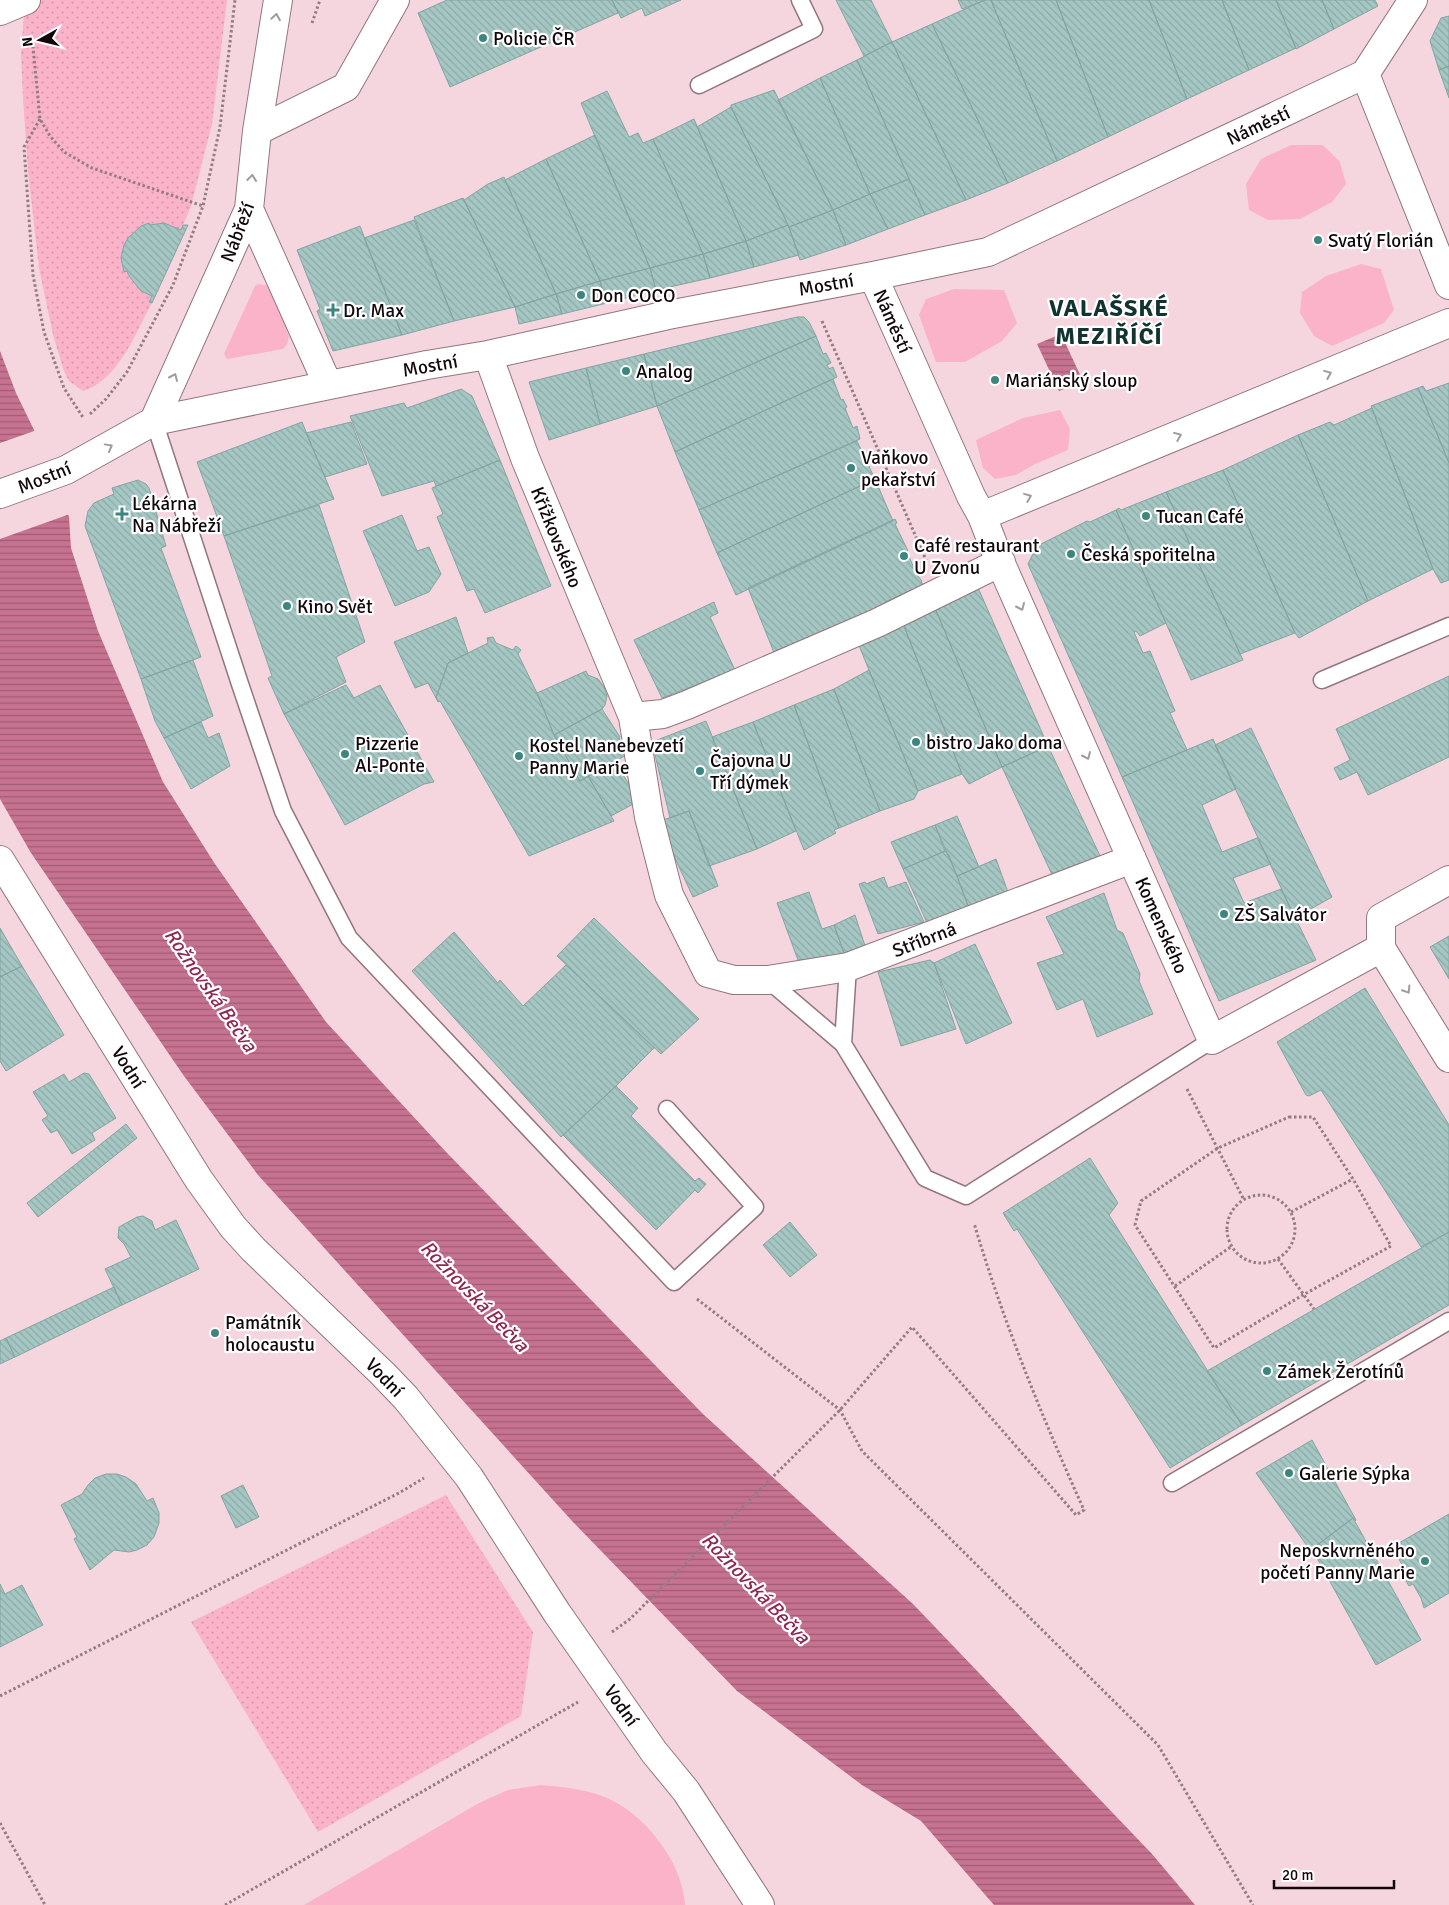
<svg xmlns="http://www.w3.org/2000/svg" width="1449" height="1905" font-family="Signika,sans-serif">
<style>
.grass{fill:#fbb3ca}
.park{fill:url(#park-dots)}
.water{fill:url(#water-rules)}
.pier{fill:#f5d6df}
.building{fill:url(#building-back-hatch);stroke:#83a4a1}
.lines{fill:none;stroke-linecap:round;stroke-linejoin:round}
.lane-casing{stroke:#92767e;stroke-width:19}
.street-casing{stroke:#92767e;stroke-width:30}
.primary-casing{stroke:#92767e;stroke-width:30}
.path{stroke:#937d83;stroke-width:3;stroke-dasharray:2.5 2.5;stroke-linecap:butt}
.lane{stroke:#fff;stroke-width:16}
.street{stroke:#fff;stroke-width:28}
.primary{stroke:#fff;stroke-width:28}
.oneway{stroke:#a09c9d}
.poi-dot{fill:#3d857f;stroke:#fff;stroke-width:2}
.labels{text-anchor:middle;stroke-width:4.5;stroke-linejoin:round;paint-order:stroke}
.poi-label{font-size:19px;fill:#12080b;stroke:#fff;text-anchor:start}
.street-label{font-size:19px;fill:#12080b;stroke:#fff}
.water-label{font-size:20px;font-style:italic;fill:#8e2854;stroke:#fff}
.district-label{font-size:24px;font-weight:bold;letter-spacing:1px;fill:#113431;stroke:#fff}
</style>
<defs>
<pattern id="park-dots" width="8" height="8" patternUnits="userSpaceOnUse" patternTransform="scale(1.25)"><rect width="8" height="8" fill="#fbb3ca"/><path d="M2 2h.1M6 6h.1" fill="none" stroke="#d698ac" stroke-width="1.8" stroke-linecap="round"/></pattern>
<pattern id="water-rules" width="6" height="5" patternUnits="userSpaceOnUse" patternTransform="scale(1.25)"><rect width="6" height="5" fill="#c67290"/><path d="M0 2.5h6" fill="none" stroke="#9f5c74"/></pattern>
<pattern id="building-back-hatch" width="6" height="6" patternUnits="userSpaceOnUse" patternTransform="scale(1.25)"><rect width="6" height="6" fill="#a5c7c3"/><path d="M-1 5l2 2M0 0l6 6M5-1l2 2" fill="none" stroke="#8da9a6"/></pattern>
</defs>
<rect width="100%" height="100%" fill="#f5d6df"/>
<path class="grass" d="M 1291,145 L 1323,145 L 1340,162 L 1346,184 L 1332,202 L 1300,219 L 1268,220 L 1249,210 L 1246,184 L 1261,159 Z
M 1361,264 L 1381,269 L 1394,310 L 1384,323 L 1332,346 L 1314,336 L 1300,313 L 1302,292 L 1326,276 Z
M 258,284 L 269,286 L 272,289 L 289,337 L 287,344 L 283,349 L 227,359 L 224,354 L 255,286 Z
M 954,289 L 1004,290 L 1017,323 L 1002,341 L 965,362 L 936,362 L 919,315 L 926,299 Z
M 1060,410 L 1070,429 L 1068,450 L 1035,464 L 1016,475 L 995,479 L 983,468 L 976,440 L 1023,418 Z
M 541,1785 C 563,1787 584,1789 605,1797 C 644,1813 683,1862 685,1905 L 304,1905 L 479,1803 L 508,1790 Z"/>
<path class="park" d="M 25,0 L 227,0 L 212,124 L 191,206 L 181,230 L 164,223 L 150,225 L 149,223 C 127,231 118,250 124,272 L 127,271 C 131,283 141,290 152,296 L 149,301 L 152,303 C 135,333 119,380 83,391 L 69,381 L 64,371 L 53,335 L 39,268 L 28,171 L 23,98 L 21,54 Z
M 446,1495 L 533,1632 L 521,1716 L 318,1832 L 191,1622 Z"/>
<path class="water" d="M 1061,334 L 1083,381 L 1059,391 L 1037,344 Z
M 0,351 L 16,393 L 36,434 L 69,517 L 71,548 L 98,631 L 163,782 L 215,864 L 326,1022 L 447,1153 L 704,1415 L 913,1604 L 1152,1854 L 1195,1905 L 994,1905 L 921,1821 L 862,1785 L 737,1691 L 573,1522 L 258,1175 L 184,1076 L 31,853 L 0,799 Z"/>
<path class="pier" d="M 37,430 L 70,514 L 0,539 L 0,443 Z"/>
<path class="building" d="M 447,0 L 612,0 L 618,13 L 450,87 L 418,13 Z
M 612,0 L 681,0 L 645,16 L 642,8 L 621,18 Z
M 836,0 L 871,0 L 892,42 L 864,56 Z
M 958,0 L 985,0 L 962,9 Z
M 985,0 L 991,0 L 1057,161 L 1008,183 L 932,24 Z
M 991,0 L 1056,0 L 1108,137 L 1057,161 Z
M 1056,0 L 1149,0 L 1187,99 L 1108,137 Z
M 1149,0 L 1222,0 L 1249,70 L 1187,99 Z
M 1222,0 L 1276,0 L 1296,48 L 1249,70 Z
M 1276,0 L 1322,0 L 1334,29 L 1296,49 Z
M 1322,0 L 1375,0 L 1378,6 L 1334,29 Z
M 1449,16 L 1449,66 L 1439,70 L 1430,41 L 1441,18 Z
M 932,24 L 1008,183 L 966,200 L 892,42 Z
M 892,42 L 966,200 L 925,215 L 857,60 Z
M 857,60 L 909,179 L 870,194 L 820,78 Z
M 1449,66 L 1449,98 L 1439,70 Z
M 820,78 L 870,194 L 833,210 L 778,100 Z
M 774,90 L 833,210 L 789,227 L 731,107 L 731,105 Z
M 607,91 L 629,137 L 638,133 L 643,143 L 653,139 L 703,254 L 650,268 L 581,103 Z
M 731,107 L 788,225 L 746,241 L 697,127 Z
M 694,119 L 746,241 L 703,254 L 653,139 Z
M 595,135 L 650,268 L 600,281 L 546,159 Z
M 546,159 L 600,281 L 556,294 L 505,180 Z
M 504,177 L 556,294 L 515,307 L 464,200 L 488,184 Z
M 909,179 L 925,215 L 888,229 L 870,194 Z
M 870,194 L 888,229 L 846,245 L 833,210 Z
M 463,198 L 515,307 L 454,321 L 414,217 Z
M 833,210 L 846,245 L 800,260 L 789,227 Z
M 414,220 L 454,321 L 402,335 L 364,238 Z
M 149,223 L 150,225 L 164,223 L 181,230 L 183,225 L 188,225 L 152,303 L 149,302 L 152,296 L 141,291 L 129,276 L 127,271 L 124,272 L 121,258 L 124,245 L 128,238 L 141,226 Z
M 788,225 L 799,255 L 754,267 L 746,241 Z
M 360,226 L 402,335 L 333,351 L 317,311 L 320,309 L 297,250 Z
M 746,241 L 754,267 L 710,278 L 703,254 Z
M 703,254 L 710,278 L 656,290 L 650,268 Z
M 650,268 L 656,290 L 607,303 L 600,281 Z
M 600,281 L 607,303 L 562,314 L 556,294 Z
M 556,294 L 562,314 L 519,324 L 515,307 Z
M 797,317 L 804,317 L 809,322 L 816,336 L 657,406 L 644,354 Z
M 816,336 L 823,354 L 826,353 L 831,363 L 827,365 L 829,369 L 833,367 L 837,377 L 675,452 L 657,406 Z
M 644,354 L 657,406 L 600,424 L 586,368 Z
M 586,368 L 600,424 L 549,440 L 529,382 Z
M 833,379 L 841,400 L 843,399 L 847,407 L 845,408 L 853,428 L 857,426 L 860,439 L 699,510 L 675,452 Z
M 1449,383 L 1449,463 L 1418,388 L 1423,386 L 1426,391 Z
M 1418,388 L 1449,463 L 1449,580 L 1441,583 L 1433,569 L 1371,406 Z
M 461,389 L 472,396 L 500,460 L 436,486 L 434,481 L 382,496 L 350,416 L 404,403 L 407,408 Z
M 1372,408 L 1433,569 L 1368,601 L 1298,435 L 1330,422 L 1334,425 Z
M 302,422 L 334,499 L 224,536 L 197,462 Z
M 351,422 L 367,464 L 325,477 L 306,433 Z
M 1298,435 L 1368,601 L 1299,638 L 1295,633 L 1223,470 Z
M 857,441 L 875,479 L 717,553 L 699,510 Z
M 500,460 L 551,586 L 485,613 L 474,589 L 467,591 L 437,517 L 443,514 L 432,488 Z
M 1223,470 L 1295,633 L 1240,654 L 1166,492 Z
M 875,479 L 893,521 L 736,595 L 717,553 Z
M 138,480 L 146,484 L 149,488 L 166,546 L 161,548 L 201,657 L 141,679 L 85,526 L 88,511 L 94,503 L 114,494 L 112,488 Z
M 1166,492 L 1243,660 L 1191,680 L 1116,510 L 1119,508 L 1121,510 Z
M 319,505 L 365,642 L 336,657 L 346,682 L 284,714 L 268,678 L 272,676 L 224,536 Z
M 1116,510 L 1166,623 L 1140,636 L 1136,631 L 1134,632 L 1143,653 L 1150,651 L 1175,711 L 1170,713 L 1187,750 L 1122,777 L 1028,564 L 1037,546 L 1087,521 L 1090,522 Z
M 402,515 L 417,551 L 429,547 L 441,574 L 429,592 L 395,606 L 363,531 Z
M 895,519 L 897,523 L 895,524 L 908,551 L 907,552 L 917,575 L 922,581 L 921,581 L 923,585 L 913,592 L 911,590 L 885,602 L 886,605 L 775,655 L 748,588 Z
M 975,581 L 1048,746 L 1002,767 L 932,601 Z
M 932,601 L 1002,767 L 969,784 L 962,774 L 900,616 Z
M 714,602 L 718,613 L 710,617 L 735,670 L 662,698 L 634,640 Z
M 900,616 L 962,774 L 918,791 L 858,643 Z
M 456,617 L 468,653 L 448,663 L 436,698 L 428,683 L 415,688 L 394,642 Z
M 493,637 L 496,643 L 513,650 L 516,646 L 521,650 L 518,654 L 537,693 L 554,735 L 580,781 L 588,776 L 614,821 L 529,856 L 440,701 L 438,702 L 436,698 L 448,663 L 488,643 L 487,638 Z
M 193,660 L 213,716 L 164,738 L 155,721 L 141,679 Z
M 869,670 L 918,791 L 914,799 L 880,811 L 834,689 Z
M 586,671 L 588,675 L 598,679 L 604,687 L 607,696 L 605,705 L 602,709 L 554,735 L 537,693 Z
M 1449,676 L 1449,757 L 1368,795 L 1357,772 L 1340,780 L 1334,768 L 1350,760 L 1336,729 Z
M 346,685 L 354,698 L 380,685 L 434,782 L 424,784 L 345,825 L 284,714 Z
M 834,689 L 880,811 L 839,828 L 794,705 Z
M 794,705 L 839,828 L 834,830 L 836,833 L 804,850 L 753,722 Z
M 602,709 L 620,737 L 619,738 L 628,754 L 580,781 L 554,735 Z
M 706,721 L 757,849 L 709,866 L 689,811 L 670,818 L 652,742 Z
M 201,722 L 208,738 L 219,733 L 230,766 L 191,789 L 164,738 Z
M 753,722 L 796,831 L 757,849 L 712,737 Z
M 1251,728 L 1332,897 L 1295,918 L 1215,745 Z
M 1213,739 L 1236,789 L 1202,805 L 1222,852 L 1257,838 L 1271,864 L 1233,878 L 1244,903 L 1281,889 L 1316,960 L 1219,1001 L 1122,777 Z
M 1048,746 L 1102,860 L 1054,879 L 1002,767 Z
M 615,761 L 637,798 L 637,802 L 611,816 L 588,776 Z
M 689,811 L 718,886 L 693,897 L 667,841 L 663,820 Z
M 957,816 L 979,867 L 957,876 L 935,825 Z
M 935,825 L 945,851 L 903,869 L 891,842 Z
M 945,851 L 949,855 L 970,911 L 928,925 L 903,869 Z
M 996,859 L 1009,895 L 970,911 L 957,876 Z
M 884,877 L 888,888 L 906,882 L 924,922 L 878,934 L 859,884 L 865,882 L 866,884 Z
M 809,892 L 822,929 L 834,925 L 845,956 L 798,960 L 777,903 Z
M 1104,893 L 1117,930 L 1123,933 L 1140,974 L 1139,981 L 1153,1014 L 1097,1037 L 1083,999 L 1057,1010 L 1037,963 L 1064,954 L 1046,917 Z
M 855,915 L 866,949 L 845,956 L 834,925 Z
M 594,918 L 699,1019 L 661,1054 L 557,956 Z
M 0,928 L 22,966 L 0,977 Z
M 454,932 L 498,983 L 500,980 L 523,1006 L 566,965 L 654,1048 L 616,1086 L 561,1137 L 412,971 Z
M 1449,936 L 1449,979 L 1430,947 Z
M 975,944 L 1012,1023 L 966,1044 L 934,963 Z
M 930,960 L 934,963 L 956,1029 L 901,1046 L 878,972 Z
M 22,966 L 64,1035 L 6,1071 L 0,1061 L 0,977 Z
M 1365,988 L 1449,1125 L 1449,1232 L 1421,1247 L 1321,1090 L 1309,1096 L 1306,1095 L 1277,1042 Z
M 84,1073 L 89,1074 L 116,1118 L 92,1133 L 95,1140 L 72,1154 L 57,1130 L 51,1133 L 42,1120 L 48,1116 L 33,1092 L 64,1074 L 69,1082 Z
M 616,1086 L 638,1108 L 631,1116 L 695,1181 L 699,1178 L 706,1184 L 698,1193 L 695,1190 L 656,1230 L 563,1135 Z
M 126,1124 L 137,1138 L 38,1217 L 27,1203 Z
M 1090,1158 L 1118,1203 L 1109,1215 L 1242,1425 L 1170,1468 L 1017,1229 L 1014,1231 L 1003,1213 Z
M 143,1216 L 152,1221 L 155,1230 L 176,1220 L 199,1269 L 122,1305 L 105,1269 L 131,1257 L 124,1244 L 118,1238 L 119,1227 L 137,1217 Z
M 790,1222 L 817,1255 L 790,1277 L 763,1245 Z
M 1449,1232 L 1449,1305 L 1242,1425 L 1207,1371 Z
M 114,1287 L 122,1305 L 15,1357 L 6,1338 Z
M 6,1338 L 15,1357 L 0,1364 L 0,1341 Z
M 1312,1440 L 1356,1520 L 1355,1521 L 1353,1518 L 1312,1549 L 1313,1552 L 1312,1553 L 1256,1473 Z
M 106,1474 L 117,1474 L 126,1477 L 136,1484 L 147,1501 L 153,1498 L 159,1513 L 159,1523 L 154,1537 L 147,1545 L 137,1550 L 129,1552 L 114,1550 L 90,1570 L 74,1539 L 77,1537 L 61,1505 L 82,1494 L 88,1485 L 95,1478 Z
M 243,1485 L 259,1517 L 236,1528 L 221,1496 Z
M 1449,1514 L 1449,1593 L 1424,1608 L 1421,1598 L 1413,1584 L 1409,1586 L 1400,1571 L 1404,1568 L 1392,1547 Z
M 1353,1518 L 1421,1640 L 1376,1665 L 1312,1549 Z
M 0,1584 L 5,1594 L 22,1585 L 43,1625 L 0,1647 Z"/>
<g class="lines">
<defs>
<path id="lane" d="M 699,85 L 814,29 L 800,0
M 154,421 L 240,684 L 283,811 L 349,938 L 674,1282 L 755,1207 L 667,1109
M 1322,680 L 1449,626
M 768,980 L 843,1044 L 925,1178 L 966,1196 L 1212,1040
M 843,1044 L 848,967
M 1172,1483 L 1449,1321"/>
<path id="street" d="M 1365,74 L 1449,285
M 1365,74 L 1413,0
M 257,131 L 346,87 L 395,0
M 249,209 L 328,385
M 873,276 L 971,496 L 982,516 L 998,557 L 1212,1040 L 1381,948
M 488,355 L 525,458 L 633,717 L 649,817 L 669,895 L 708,973 L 734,980 L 768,980 L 848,967 L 1132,859
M 154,421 L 249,209 L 257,131 L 278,0
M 0,494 L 66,470 L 154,421 L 427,365 L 488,355 L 668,315 L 873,276 L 988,252 L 1365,74
M 982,516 L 1449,323
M 633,717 L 663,714 L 687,705 L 877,623 L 1001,562
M 0,860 L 199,1180 L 233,1227 L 253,1249 L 383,1374 L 406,1398 L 469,1477 L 557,1613 L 654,1752 L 686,1791 L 760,1905
M 1381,948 L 1449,1058
M 1381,948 L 1381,918 L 1449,880"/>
<path id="primary" d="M 0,11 L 26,0"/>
</defs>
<use href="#lane" class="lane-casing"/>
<use href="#street" class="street-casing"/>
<use href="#primary" class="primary-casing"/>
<path class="path" d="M 312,23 L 320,0
M 32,36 L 40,119 L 50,136 L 64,152 L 92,168 L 203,206
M 40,119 L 24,147 L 33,275 L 44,332 L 64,388 L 84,419
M 822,321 L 926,560
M 90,414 L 106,399 L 127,372 L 173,285 L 203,206 L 220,127 L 235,0
M 1187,1089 L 1244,1200
M 1289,1117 L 1313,1117 L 1353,1179 L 1391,1246 L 1303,1295 L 1214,1348 L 1135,1225 L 1141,1201 L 1218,1148 Z
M1227 1229a34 34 0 1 1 68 0a34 34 0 1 1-68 0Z
M 1291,1212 L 1353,1179
M 1278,1259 L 1314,1309
M 1175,1286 L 1232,1246
M 697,1299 L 840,1410 L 862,1451 L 1158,1745 L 1253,1905
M 612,1632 L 630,1619 L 840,1410 L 912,1327 L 1076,1515 L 1084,1510 C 1042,1417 1003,1321 974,1223
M 0,1696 L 399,1493 L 424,1478
M 0,1823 L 45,1905
M 225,1905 L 578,1702"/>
<use href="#lane" class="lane"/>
<use href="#street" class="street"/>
<use href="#primary" class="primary"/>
</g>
<defs><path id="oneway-chevron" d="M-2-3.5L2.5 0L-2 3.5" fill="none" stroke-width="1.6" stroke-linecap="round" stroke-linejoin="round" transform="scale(1.25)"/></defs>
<g class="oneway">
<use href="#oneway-chevron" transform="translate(276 17) rotate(-81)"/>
<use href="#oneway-chevron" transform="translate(252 178) rotate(-84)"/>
<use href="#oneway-chevron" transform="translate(1328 374) rotate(-22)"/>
<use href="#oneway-chevron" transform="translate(174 377) rotate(-66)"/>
<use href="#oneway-chevron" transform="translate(1178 436) rotate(-22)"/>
<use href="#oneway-chevron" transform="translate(109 447) rotate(-29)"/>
<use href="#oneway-chevron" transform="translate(1028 497) rotate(-22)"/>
<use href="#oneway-chevron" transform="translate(1021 607) rotate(66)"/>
<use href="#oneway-chevron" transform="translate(1087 756) rotate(66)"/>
<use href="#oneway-chevron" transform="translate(1407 990) rotate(58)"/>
</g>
<g class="poi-dot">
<circle cx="483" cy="38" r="5"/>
<circle cx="1318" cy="240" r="5"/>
<circle cx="581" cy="295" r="5"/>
<path d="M330.5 302.5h5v5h5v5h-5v5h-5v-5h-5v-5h5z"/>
<circle cx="626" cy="371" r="5"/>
<circle cx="995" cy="380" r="5"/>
<circle cx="851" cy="468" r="5"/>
<path d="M119.5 506.5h5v5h5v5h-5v5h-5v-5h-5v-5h5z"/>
<circle cx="1146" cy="516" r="5"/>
<circle cx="1071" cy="554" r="5"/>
<circle cx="904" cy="556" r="5"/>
<circle cx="287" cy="606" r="5"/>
<circle cx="916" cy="742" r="5"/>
<circle cx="345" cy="754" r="5"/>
<circle cx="519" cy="756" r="5"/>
<circle cx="700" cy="771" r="5"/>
<circle cx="1224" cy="914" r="5"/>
<circle cx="215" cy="1333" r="5"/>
<circle cx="1267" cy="1371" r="5"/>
<circle cx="1289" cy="1473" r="5"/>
<circle cx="1425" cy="1561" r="5"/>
</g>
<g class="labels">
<g class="poi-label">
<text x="493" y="45">Policie ČR</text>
<text x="1328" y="247">Svatý Florián</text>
<text x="591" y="302">Don COCO</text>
<text x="343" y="317">Dr. Max</text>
<text x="636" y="378">Analog</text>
<text x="1005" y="387">Mariánský sloup</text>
<text x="861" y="464">Vaňkovo<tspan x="861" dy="22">pekařství</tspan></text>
<text x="132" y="510">Lékárna<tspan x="132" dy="22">Na Nábřeží</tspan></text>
<text x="1156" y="523">Tucan Café</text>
<text x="914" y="552">Café restaurant<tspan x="914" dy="22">U Zvonu</tspan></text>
<text x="1081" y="561">Česká spořitelna</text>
<text x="297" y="613">Kino Svět</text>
<text x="926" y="749">bistro Jako doma</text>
<text x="355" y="750">Pizzerie<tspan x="355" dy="22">Al-Ponte</tspan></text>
<text x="529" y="752">Kostel Nanebevzetí<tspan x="529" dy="22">Panny Marie</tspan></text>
<text x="710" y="767">Čajovna U<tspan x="710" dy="22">Tří dýmek</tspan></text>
<text x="1234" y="921">ZŠ Salvátor</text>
<text x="225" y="1329">Památník<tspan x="225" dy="22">holocaustu</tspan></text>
<text x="1277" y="1378">Zámek Žerotínů</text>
<text x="1299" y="1480">Galerie Sýpka</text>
<text x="1415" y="1557" text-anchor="end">Neposkvrněného<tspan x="1415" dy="22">početí Panny Marie</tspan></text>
</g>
<g class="street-label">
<text transform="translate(1258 125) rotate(-25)" y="7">Náměstí</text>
<text transform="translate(237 232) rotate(-69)" y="7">Nábřeží</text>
<text transform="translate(826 284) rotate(-10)" y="7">Mostní</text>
<text transform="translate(893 321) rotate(66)" y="7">Náměstí</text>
<text transform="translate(430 365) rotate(-10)" y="7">Mostní</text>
<text transform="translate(44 477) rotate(-22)" y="7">Mostní</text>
<text transform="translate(557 537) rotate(68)" y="7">Křížkovského</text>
<text transform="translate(1162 925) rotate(66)" y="7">Komenského</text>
<text transform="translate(924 939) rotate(-21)" y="7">Stříbrná</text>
<text transform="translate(129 1067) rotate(58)" y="7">Vodní</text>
<text transform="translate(385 1377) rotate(46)" y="7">Vodní</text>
<text transform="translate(622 1705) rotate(55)" y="7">Vodní</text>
</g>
<g class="water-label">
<text transform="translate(211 990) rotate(55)" y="7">Rožnovská Bečva</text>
<text transform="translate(475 1296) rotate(46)" y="7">Rožnovská Bečva</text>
<text transform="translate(756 1588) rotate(46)" y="7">Rožnovská Bečva</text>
</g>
<g class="district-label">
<text x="1109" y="316">VALAŠSKÉ<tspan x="1109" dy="28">MEZIŘÍČÍ</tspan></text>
</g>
</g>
<g transform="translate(40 40) rotate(262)" stroke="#ffffff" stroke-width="4" paint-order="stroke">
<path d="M0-4L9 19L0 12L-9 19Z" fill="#12080b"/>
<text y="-8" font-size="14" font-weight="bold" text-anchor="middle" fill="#12080b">N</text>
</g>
<path d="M1274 1880v8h120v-8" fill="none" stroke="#12080b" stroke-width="2.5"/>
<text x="1282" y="1880" font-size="15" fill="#12080b" stroke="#ffffff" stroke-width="4" paint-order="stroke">20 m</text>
</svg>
